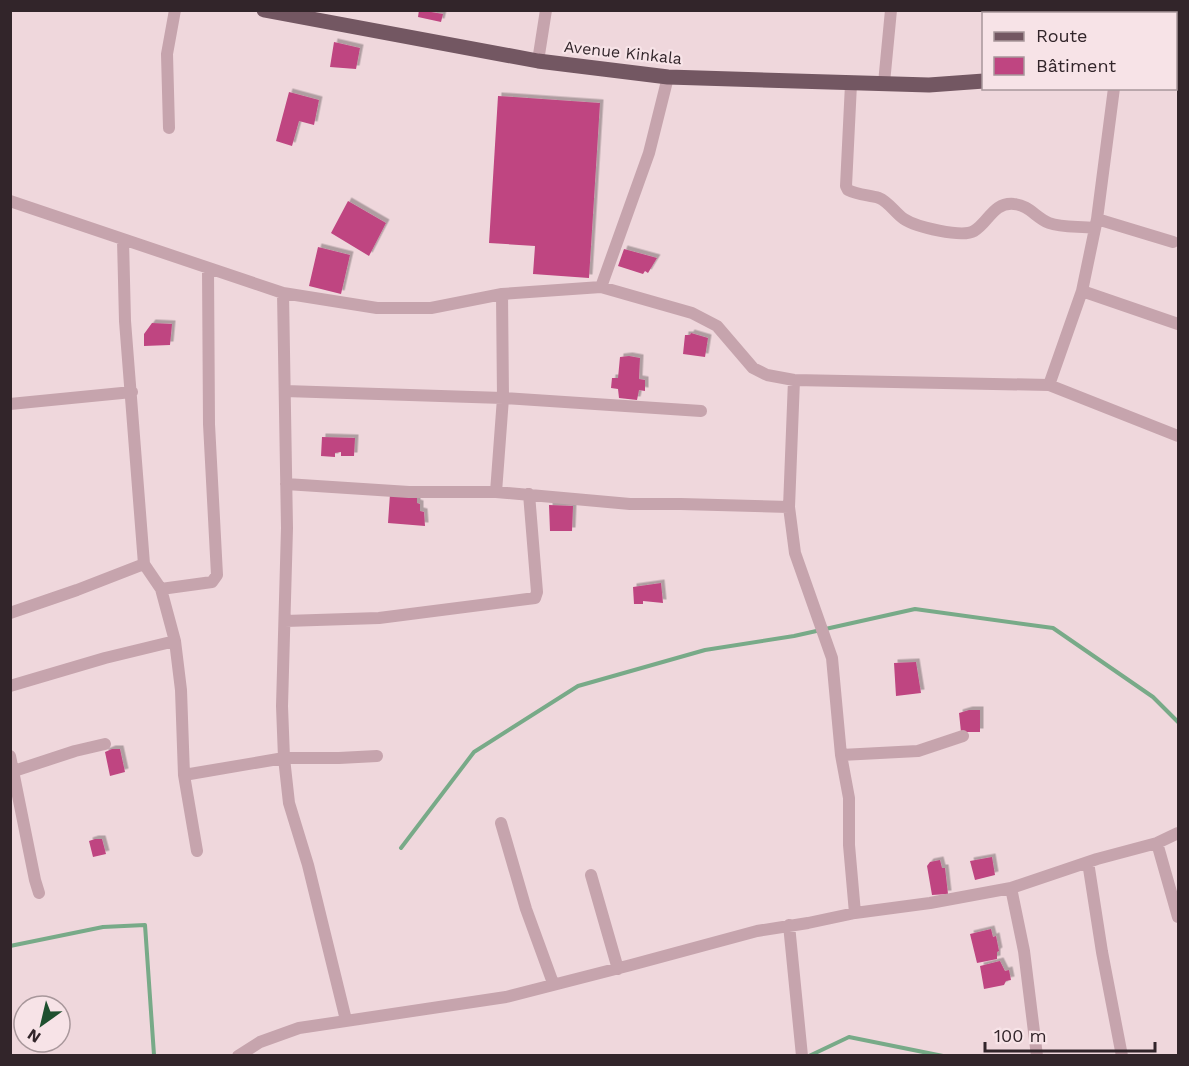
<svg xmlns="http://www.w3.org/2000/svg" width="1189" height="1066" font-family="'Work Sans',sans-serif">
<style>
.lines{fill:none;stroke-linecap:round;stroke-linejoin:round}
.stream{stroke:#78aa88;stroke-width:4}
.building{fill:#bf4581;filter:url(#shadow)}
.street{stroke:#c6a4ad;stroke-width:12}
.primary{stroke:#735762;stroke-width:15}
.labels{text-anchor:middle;stroke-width:4.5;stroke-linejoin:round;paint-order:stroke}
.street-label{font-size:16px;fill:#32252a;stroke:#f7e3e7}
</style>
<defs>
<filter id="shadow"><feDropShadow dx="3.5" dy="-3.5" stdDeviation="0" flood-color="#0004"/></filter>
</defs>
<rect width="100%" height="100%" fill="#efd7dc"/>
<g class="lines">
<path class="stream" d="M 401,848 L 474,752 L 578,686 L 705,650 L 794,636 L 915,609 L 1053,628 L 1153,697 L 1178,722
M 10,946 L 103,927 L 145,925 L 154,1055
M 809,1056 L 849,1037 L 943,1056"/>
</g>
<path class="building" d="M 419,10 L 443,14 L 441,22 L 418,17 Z
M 334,42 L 360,48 L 356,69 L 330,67 Z
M 289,92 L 319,100 L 314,125 L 299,121 L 292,146 L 276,141 Z
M 498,96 L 600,103 L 589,278 L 533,274 L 535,246 L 489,243 Z
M 348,201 L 386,223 L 369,256 L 331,233 Z
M 318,247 L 350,255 L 341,294 L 309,286 Z
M 624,249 L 657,258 L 648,273 L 645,271 L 643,274 L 618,266 Z
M 152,323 L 172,324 L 170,345 L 144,346 L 144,334 Z
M 691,333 L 708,338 L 705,357 L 683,354 L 685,335 L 690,335 Z
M 629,356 L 640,358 L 639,379 L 645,380 L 645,391 L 639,390 L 637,400 L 619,398 L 618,389 L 611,388 L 612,378 L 618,378 L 620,357 Z
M 322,437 L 355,438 L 354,456 L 341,456 L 341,452 L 335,453 L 335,457 L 321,456 Z
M 390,494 L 417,497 L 417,503 L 420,504 L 420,511 L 424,512 L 425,526 L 388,523 Z
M 549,505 L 573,506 L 572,531 L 550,531 Z
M 661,583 L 663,603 L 643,601 L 643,604 L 634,604 L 633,587 Z
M 916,662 L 921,693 L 896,696 L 894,663 Z
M 969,710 L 980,710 L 980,732 L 961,732 L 959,713 Z
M 112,749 L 120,749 L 125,772 L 110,776 L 105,752 Z
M 95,839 L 102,839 L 106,854 L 93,857 L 89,841 Z
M 992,857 L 995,875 L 975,880 L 970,861 Z
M 940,860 L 942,868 L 945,868 L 948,894 L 932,895 L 927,866 L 930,862 Z
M 991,929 L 993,937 L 996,936 L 999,951 L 997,952 L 997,959 L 977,963 L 970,934 Z
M 1000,961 L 1005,971 L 1009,970 L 1011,980 L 1006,981 L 1004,985 L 984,989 L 980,966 Z"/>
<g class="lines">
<path class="street" d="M 1158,10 L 1158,14
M 538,61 L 546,10
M 884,83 L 891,10
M 851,84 L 846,186 L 848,190 C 858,195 869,195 879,198 C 889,202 895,213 904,219 C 916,227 962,238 974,231 C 989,222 993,202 1014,204 C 1029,205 1036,218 1049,223 C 1062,228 1080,226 1094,228
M 169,128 L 167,54 L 175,10
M 10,201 L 283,293 L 377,308 L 431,308 L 502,294 L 601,287 L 692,313 L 717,326 L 753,368 L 767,375 L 794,380 L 1049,385 L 1178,436
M 1097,219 L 1173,242
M 123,240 L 125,321 L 144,564 L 161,589 L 175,641 L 181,690 L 184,775 L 197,851
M 601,287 L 649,153 L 668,77
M 1082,291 L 1178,324
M 283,293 L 287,528 L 282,706 L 284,758 L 289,803 L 308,865 L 346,1020
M 794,380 L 789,507 L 795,553 L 832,658 L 841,755 L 849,798 L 849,845 L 855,913
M 1049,385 L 1082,291 L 1097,219 L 1114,88
M 285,391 L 503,398 L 701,411
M 10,404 L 132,392
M 286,484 L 409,492 L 496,492 L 630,504 L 681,504 L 789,507
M 496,492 L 503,398 L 502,294
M 161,589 L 212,582 L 217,575 L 209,424 L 208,269
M 10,613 L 77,590 L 144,564
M 285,621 L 379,618 L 535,598 L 537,592 L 529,494
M 10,686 L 105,658 L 175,641
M 841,755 L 918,751 L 963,736
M 10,756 L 35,880 L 39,893
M 14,771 L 75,751 L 105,744
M 184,775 L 284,758 L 339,758 L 377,756
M 501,823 L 526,909 L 553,983
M 1157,843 L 1178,917
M 1088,862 L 1102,952 L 1122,1056
M 591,875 L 618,969
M 1011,888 L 1024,951 L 1037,1056
M 789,925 L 802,1056
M 238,1056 L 260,1042 L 299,1028 L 506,997 L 631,965 L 757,931 L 808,923 L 855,913 L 930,903 L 1011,888 L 1097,859 L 1157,843 L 1178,833"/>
<path class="primary" d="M 264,10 L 538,61 L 668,77 L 929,85 L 984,81
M 1176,77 L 1178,77"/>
</g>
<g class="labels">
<g class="street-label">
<text transform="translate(623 52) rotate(6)" y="6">Avenue Kinkala</text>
</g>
</g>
<rect width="1189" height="1066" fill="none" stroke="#32252a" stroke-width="24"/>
<rect x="982" y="12" width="195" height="78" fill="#f7e3e7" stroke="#a8979b" stroke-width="1.5"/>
<rect x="994" y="32" width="30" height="9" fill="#735762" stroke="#a8979b" stroke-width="1.5"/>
<text x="1036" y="42" font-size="18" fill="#32252a">Route</text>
<rect x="994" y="57" width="30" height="18" fill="#bf4581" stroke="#a8979b" stroke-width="1.5"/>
<text x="1036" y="72" font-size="18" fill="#32252a">Bâtiment</text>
<g transform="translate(42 1024) rotate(214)"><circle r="28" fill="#f7e3e7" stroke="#a8979b" stroke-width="1.5"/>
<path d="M0-4.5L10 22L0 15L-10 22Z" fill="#1e502f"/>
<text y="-9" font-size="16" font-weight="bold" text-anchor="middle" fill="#32252a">N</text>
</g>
<path d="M985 1042v9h170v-9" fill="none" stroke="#32252a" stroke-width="3"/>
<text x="994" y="1042" font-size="18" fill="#32252a" stroke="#f7e3e7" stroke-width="4.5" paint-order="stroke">100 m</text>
</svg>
